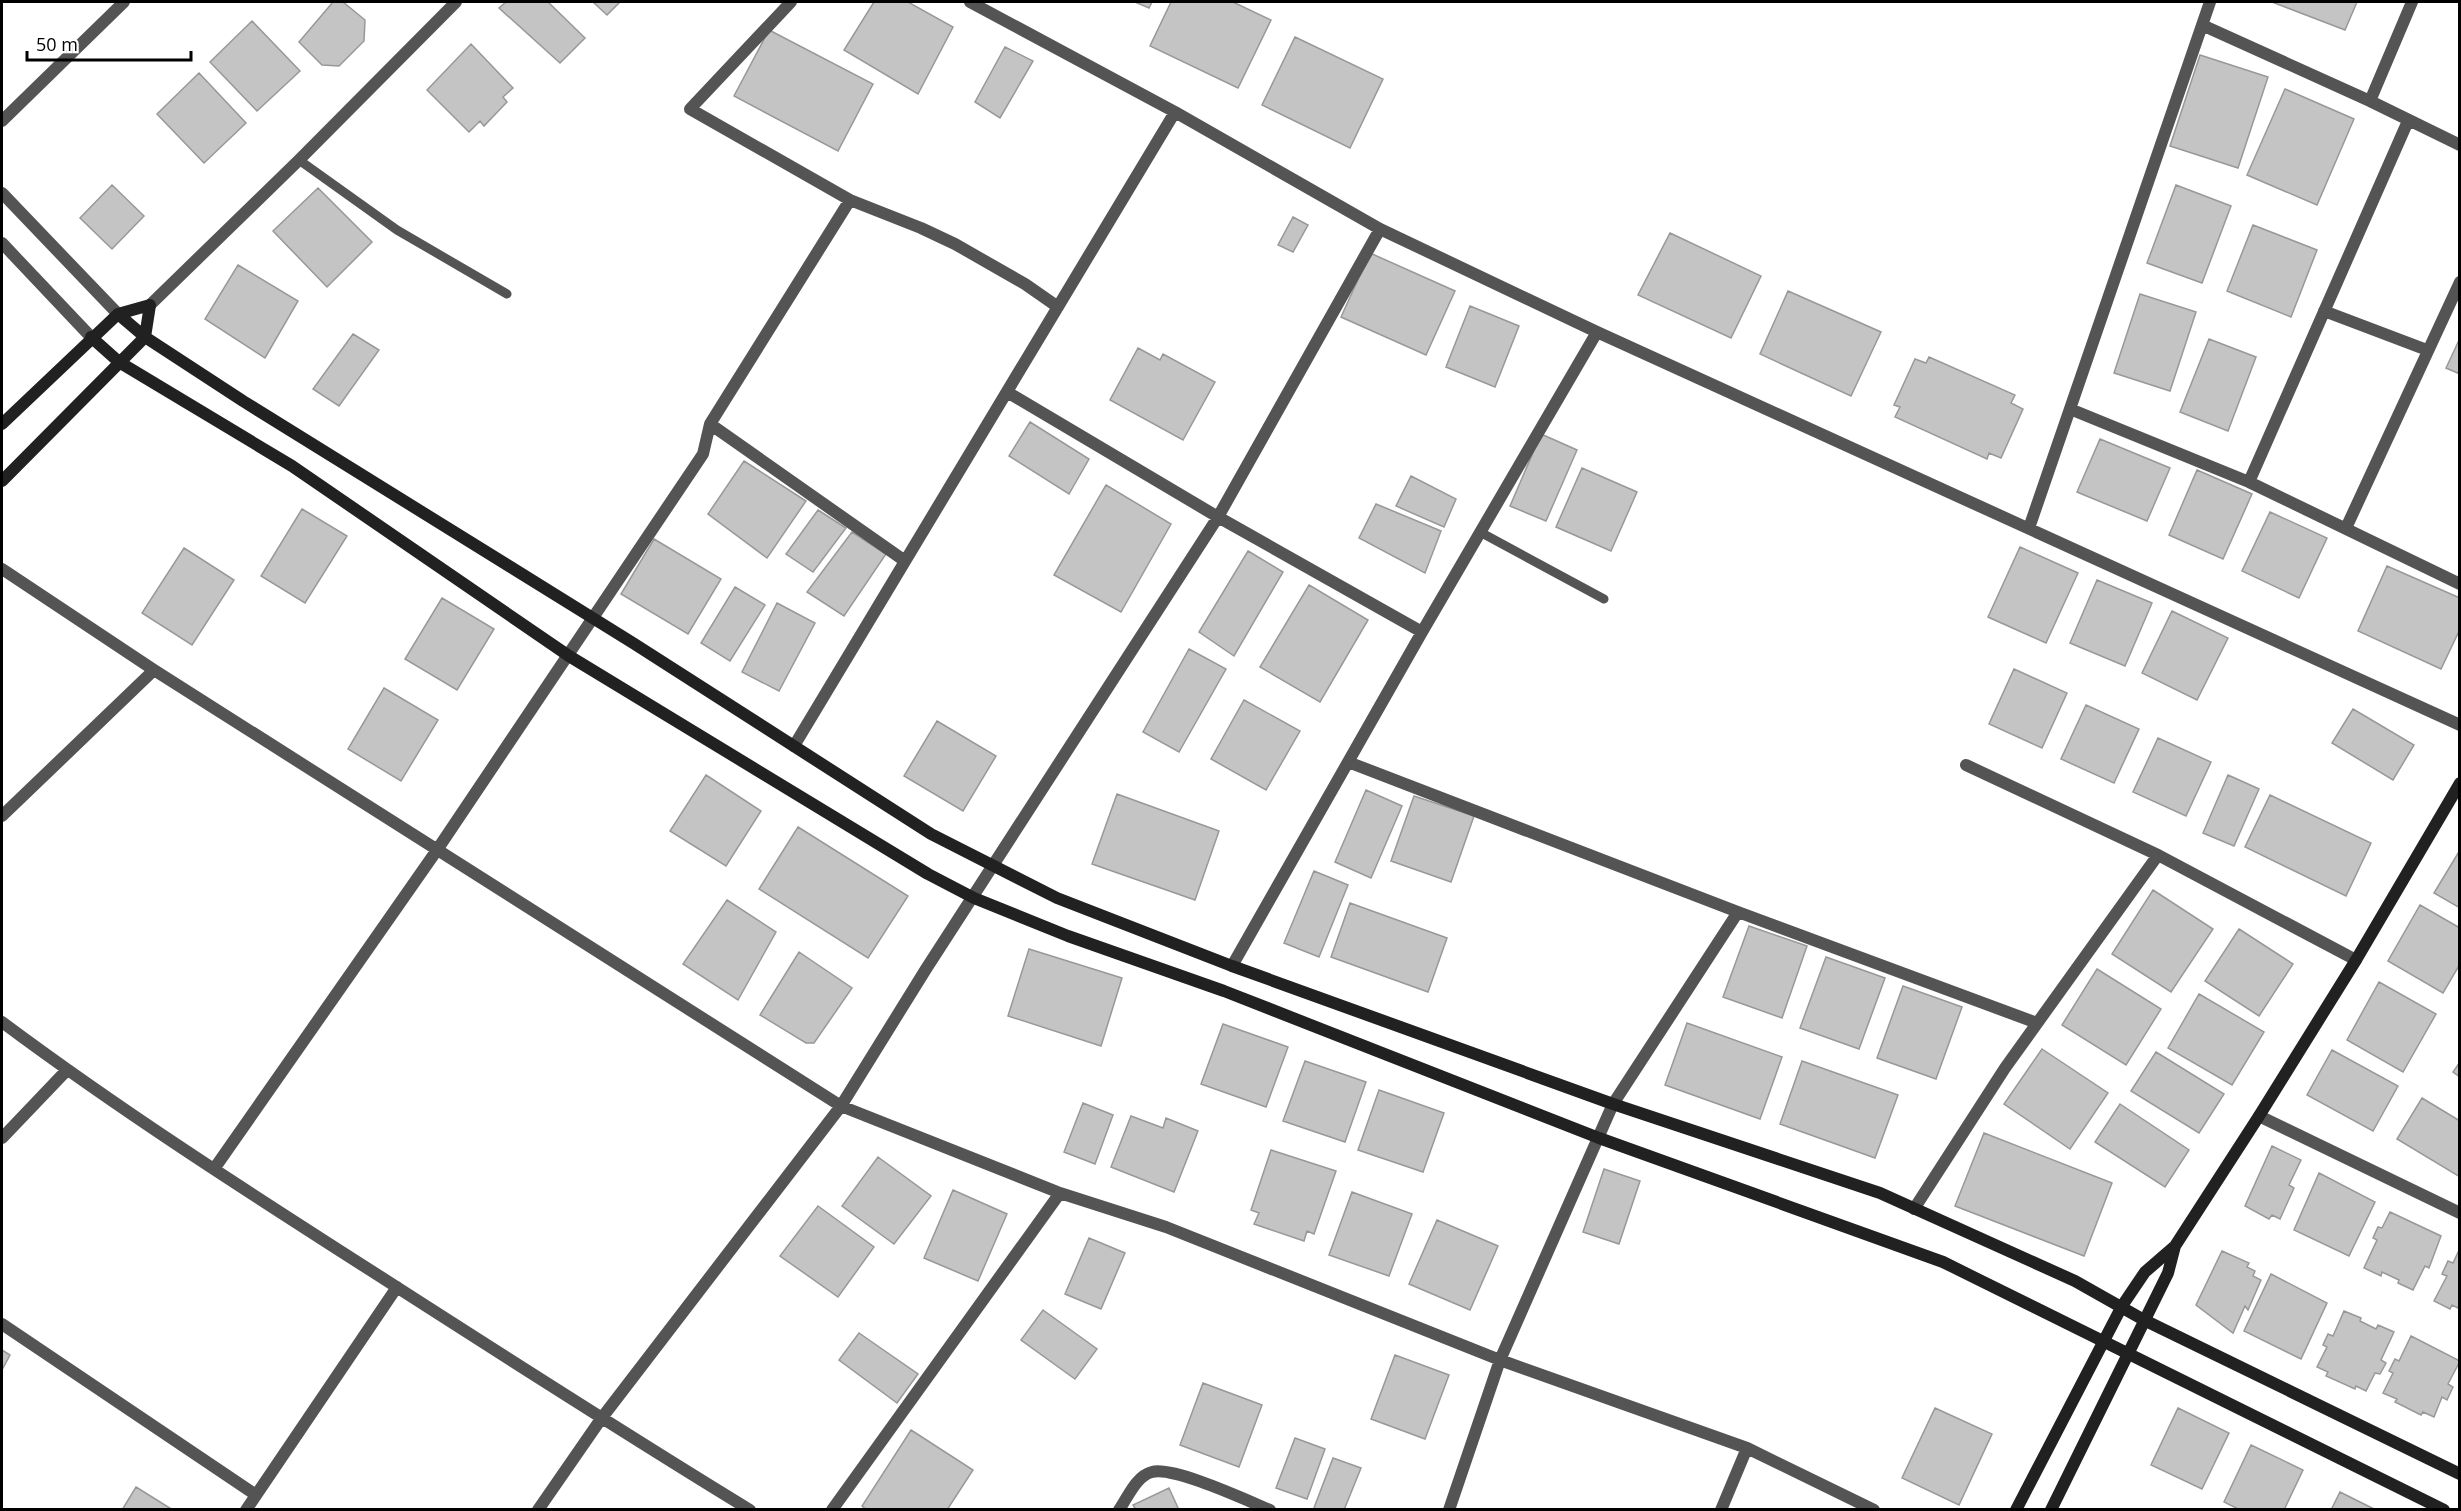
<svg xmlns="http://www.w3.org/2000/svg" width="2461" height="1511" font-family="'Open Sans',sans-serif">
<style>
.building{fill:#c4c4c4;stroke:#989898;stroke-width:1.5}
.lines{fill:none;stroke-linecap:round;stroke-linejoin:round}
.lane{stroke:#545454;stroke-width:9}
.street{stroke:#545454;stroke-width:12}
.secondary{stroke:#212121;stroke-width:12}
</style>
<rect width="100%" height="100%" fill="#fff"/>
<path class="building" d="M 333,2 L 343,2 L 365,20 L 364,41 L 339,66 L 322,65 L 299,42 Z
M 506,2 L 548,2 L 585,38 L 560,63 L 499,8 Z
M 593,2 L 620,2 L 607,15 Z
M 874,2 L 908,2 L 953,27 L 918,94 L 844,50 Z
M 1135,2 L 1152,2 L 1149,8 Z
M 1171,2 L 1233,2 L 1271,20 L 1238,88 L 1150,46 Z
M 2272,2 L 2357,2 L 2345,30 Z
M 252,21 L 300,71 L 257,111 L 210,62 Z
M 769,30 L 873,84 L 838,151 L 734,96 Z
M 1295,37 L 1383,79 L 1350,148 L 1262,105 Z
M 471,44 L 513,88 L 503,97 L 507,102 L 484,126 L 480,121 L 469,132 L 427,90 Z
M 1005,47 L 1033,61 L 1000,118 L 975,102 Z
M 2200,55 L 2268,77 L 2238,168 L 2170,146 Z
M 199,73 L 246,123 L 204,163 L 157,114 Z
M 2285,89 L 2354,119 L 2317,205 L 2247,175 Z
M 112,185 L 144,216 L 112,249 L 80,218 Z
M 2176,185 L 2231,206 L 2202,283 L 2147,263 Z
M 318,188 L 372,242 L 327,287 L 273,231 Z
M 1293,217 L 1308,225 L 1293,252 L 1278,245 Z
M 2253,225 L 2317,250 L 2291,317 L 2227,291 Z
M 1670,233 L 1761,276 L 1731,338 L 1638,295 Z
M 1370,253 L 1455,291 L 1426,355 L 1341,317 Z
M 238,265 L 298,301 L 265,358 L 205,319 Z
M 1788,291 L 1881,332 L 1851,396 L 1760,354 Z
M 2140,294 L 2196,312 L 2170,391 L 2114,373 Z
M 1470,306 L 1519,326 L 1495,387 L 1446,367 Z
M 353,334 L 379,350 L 339,406 L 313,389 Z
M 2460,338 L 2460,374 L 2446,368 Z
M 2209,339 L 2256,357 L 2228,431 L 2180,412 Z
M 1138,348 L 1160,360 L 1163,354 L 1215,382 L 1183,440 L 1110,400 Z
M 1929,357 L 2015,395 L 2011,403 L 2023,409 L 2001,458 L 1989,453 L 1987,459 L 1895,417 L 1900,407 L 1894,405 L 1915,359 L 1926,363 Z
M 1030,422 L 1089,459 L 1069,494 L 1009,456 Z
M 1541,434 L 1577,450 L 1546,521 L 1510,506 Z
M 2100,439 L 2170,468 L 2147,521 L 2077,492 Z
M 744,461 L 806,501 L 767,558 L 708,514 Z
M 1582,468 L 1637,492 L 1611,551 L 1556,527 Z
M 2197,470 L 2252,494 L 2223,559 L 2169,535 Z
M 1411,476 L 1456,499 L 1444,527 L 1396,506 Z
M 1106,485 L 1171,524 L 1121,612 L 1054,575 Z
M 1376,504 L 1441,531 L 1425,573 L 1359,538 Z
M 302,509 L 347,536 L 305,603 L 261,576 Z
M 818,510 L 846,528 L 813,572 L 786,554 Z
M 2270,512 L 2327,538 L 2299,598 L 2242,571 Z
M 852,532 L 886,554 L 844,616 L 807,592 Z
M 654,539 L 721,579 L 688,634 L 621,594 Z
M 2020,547 L 2078,573 L 2046,643 L 1988,617 Z
M 184,548 L 234,580 L 192,645 L 142,613 Z
M 1248,551 L 1283,572 L 1234,656 L 1199,632 Z
M 2387,566 L 2460,598 L 2460,629 L 2441,669 L 2358,631 Z
M 2097,580 L 2152,603 L 2125,666 L 2070,643 Z
M 1309,585 L 1368,620 L 1320,702 L 1260,667 Z
M 735,587 L 765,605 L 730,661 L 701,643 Z
M 442,598 L 494,629 L 457,690 L 405,659 Z
M 777,603 L 815,623 L 779,691 L 742,672 Z
M 2172,611 L 2228,638 L 2197,700 L 2142,673 Z
M 1189,649 L 1226,669 L 1179,752 L 1143,732 Z
M 2014,669 L 2067,693 L 2042,748 L 1989,724 Z
M 384,688 L 438,720 L 401,781 L 348,749 Z
M 1244,700 L 1300,731 L 1266,790 L 1211,759 Z
M 2086,705 L 2139,729 L 2114,783 L 2061,759 Z
M 2353,709 L 2414,745 L 2393,780 L 2332,743 Z
M 937,721 L 996,756 L 963,811 L 904,776 Z
M 2158,738 L 2211,762 L 2186,816 L 2133,792 Z
M 706,775 L 761,811 L 726,866 L 670,831 Z
M 2228,775 L 2259,789 L 2234,846 L 2203,833 Z
M 1366,790 L 1402,806 L 1371,878 L 1335,862 Z
M 1117,794 L 1219,831 L 1195,900 L 1092,864 Z
M 2270,795 L 2371,843 L 2346,896 L 2245,847 Z
M 1414,796 L 1474,816 L 1451,882 L 1391,861 Z
M 798,827 L 908,896 L 868,958 L 759,889 Z
M 2460,850 L 2460,908 L 2434,893 Z
M 1314,871 L 1348,885 L 1319,957 L 1284,943 Z
M 2153,890 L 2213,929 L 2171,992 L 2112,954 Z
M 727,900 L 776,932 L 738,1000 L 683,964 Z
M 1350,903 L 1447,938 L 1428,992 L 1331,957 Z
M 2420,905 L 2460,928 L 2460,964 L 2443,993 L 2388,961 Z
M 1749,926 L 1807,946 L 1782,1018 L 1723,997 Z
M 2239,929 L 2293,964 L 2259,1016 L 2205,981 Z
M 1029,949 L 1122,978 L 1101,1046 L 1008,1016 Z
M 799,952 L 852,988 L 814,1043 L 806,1043 L 760,1015 Z
M 1826,957 L 1885,978 L 1859,1049 L 1800,1028 Z
M 2097,969 L 2161,1009 L 2126,1065 L 2062,1025 Z
M 2379,982 L 2436,1014 L 2403,1072 L 2347,1040 Z
M 1903,986 L 1962,1007 L 1936,1079 L 1877,1058 Z
M 2199,994 L 2264,1032 L 2232,1085 L 2168,1048 Z
M 1687,1023 L 1782,1057 L 1760,1119 L 1665,1085 Z
M 1223,1024 L 1288,1047 L 1266,1107 L 1201,1084 Z
M 2042,1049 L 2108,1093 L 2070,1149 L 2004,1104 Z
M 2332,1050 L 2398,1086 L 2373,1131 L 2307,1095 Z
M 2156,1052 L 2224,1094 L 2199,1133 L 2131,1091 Z
M 1305,1061 L 1366,1082 L 1345,1142 L 1283,1121 Z
M 1802,1061 L 1898,1095 L 1875,1158 L 1780,1124 Z
M 2460,1062 L 2460,1077 L 2453,1072 Z
M 1379,1090 L 1444,1113 L 1423,1172 L 1358,1150 Z
M 2422,1098 L 2460,1121 L 2460,1177 L 2397,1139 Z
M 1083,1103 L 1113,1115 L 1095,1164 L 1064,1152 Z
M 2120,1104 L 2189,1150 L 2165,1187 L 2095,1142 Z
M 1131,1116 L 1163,1128 L 1166,1118 L 1198,1131 L 1174,1192 L 1111,1167 Z
M 1984,1133 L 2112,1183 L 2084,1256 L 1955,1206 Z
M 2272,1146 L 2301,1160 L 2289,1185 L 2294,1188 L 2280,1219 L 2272,1215 L 2269,1219 L 2245,1206 Z
M 1271,1150 L 1336,1171 L 1314,1234 L 1307,1231 L 1304,1241 L 1254,1224 L 1259,1213 L 1251,1210 Z
M 878,1157 L 931,1196 L 894,1244 L 842,1206 Z
M 1604,1169 L 1640,1181 L 1619,1244 L 1583,1232 Z
M 2319,1173 L 2375,1202 L 2349,1256 L 2294,1230 Z
M 953,1190 L 1007,1214 L 978,1281 L 924,1258 Z
M 1352,1192 L 1412,1214 L 1389,1276 L 1329,1255 Z
M 818,1206 L 874,1247 L 838,1297 L 780,1256 Z
M 2390,1212 L 2441,1236 L 2429,1268 L 2425,1266 L 2413,1290 L 2398,1283 L 2399,1280 L 2382,1272 L 2381,1276 L 2364,1268 L 2377,1240 L 2373,1238 L 2378,1227 L 2382,1228 Z
M 1437,1220 L 1498,1246 L 1470,1310 L 1409,1284 Z
M 1089,1238 L 1125,1253 L 1101,1309 L 1065,1294 Z
M 2460,1248 L 2460,1309 L 2452,1305 L 2450,1309 L 2434,1301 L 2447,1276 L 2442,1274 L 2448,1261 L 2453,1263 Z
M 2222,1251 L 2249,1263 L 2247,1267 L 2255,1271 L 2253,1276 L 2261,1280 L 2248,1310 L 2245,1306 L 2233,1333 L 2196,1305 Z
M 2271,1274 L 2327,1303 L 2301,1359 L 2244,1331 Z
M 1043,1310 L 1097,1349 L 1075,1379 L 1021,1340 Z
M 2344,1311 L 2361,1318 L 2360,1321 L 2376,1329 L 2378,1325 L 2394,1332 L 2381,1360 L 2386,1363 L 2380,1374 L 2375,1373 L 2366,1391 L 2356,1386 L 2355,1389 L 2326,1376 L 2328,1372 L 2317,1367 L 2327,1347 L 2323,1345 L 2328,1334 L 2333,1336 Z
M 859,1333 L 918,1374 L 897,1403 L 839,1360 Z
M 2411,1336 L 2460,1361 L 2448,1384 L 2453,1387 L 2447,1400 L 2442,1397 L 2434,1417 L 2423,1412 L 2421,1415 L 2395,1402 L 2397,1399 L 2383,1393 L 2393,1373 L 2389,1371 L 2395,1359 L 2399,1361 Z
M 2,1350 L 10,1355 L 2,1370 Z
M 1395,1355 L 1449,1375 L 1425,1439 L 1371,1419 Z
M 1203,1383 L 1262,1405 L 1239,1467 L 1180,1445 Z
M 1935,1408 L 1992,1434 L 1959,1505 L 1902,1478 Z
M 2178,1408 L 2229,1433 L 2202,1489 L 2151,1465 Z
M 911,1430 L 973,1470 L 947,1510 L 867,1510 L 862,1506 Z
M 1295,1438 L 1325,1449 L 1307,1499 L 1276,1488 Z
M 2251,1445 L 2303,1470 L 2284,1510 L 2240,1510 L 2224,1502 Z
M 1333,1458 L 1361,1468 L 1344,1510 L 1318,1510 L 1314,1508 Z
M 136,1487 L 173,1510 L 122,1510 Z
M 1169,1488 L 1179,1510 L 1136,1510 L 1133,1505 Z
M 2340,1492 L 2376,1510 L 2331,1510 Z"/>
<g class="lines">
<path class="lane" d="M 299,160 L 397,230 L 507,294
M 1480,532 L 1604,599"/>
<path class="street" d="M 791,2 L 690,109 L 850,200 L 921,228 L 955,244 L 1025,284 L 1058,307
M 970,2 L 1175,112 L 1380,229 L 1597,332 L 2460,725
M 2202,25 L 2370,101 L 2460,145
M 2370,101 L 2412,2
M 2,121 L 124,2
M 2,193 L 118,314
M 2,243 L 91,337
M 150,305 L 299,160 L 456,2
M 2324,311 L 2427,350
M 1007,392 L 1218,517 L 1422,632
M 2070,409 L 2249,482 L 2460,584
M 710,424 L 905,561
M 2249,482 L 2408,121
M 2029,528 L 2210,2
M 2346,528 L 2460,282
M 2,569 L 154,670 L 841,1106 L 1060,1193 L 1166,1227 L 1500,1360 L 1747,1448 L 1874,1510
M 794,746 L 1175,112
M 1348,762 L 1738,912 L 2037,1023
M 1966,765 L 2158,855 L 2356,960
M 2,816 L 154,670
M 1232,966 L 1422,632 L 1597,332
M 2,1022 C 120,1110 245,1190 370,1270 C 496,1351 622,1432 750,1510
M 2259,1116 L 2460,1213
M 2,1138 L 67,1070
M 214,1169 L 437,850 L 703,454 L 710,424 L 850,200
M 1914,1209 L 2005,1068 L 2158,855
M 2,1324 L 256,1495
M 246,1510 L 397,1287
M 538,1510 L 601,1419 L 841,1106 L 926,969 L 1218,517 L 1380,229
M 832,1510 L 1060,1193
M 1119,1510 C 1128,1497 1136,1476 1152,1472 C 1173,1466 1246,1500 1270,1510
M 1449,1510 L 1500,1360 L 1613,1104 L 1738,912
M 1721,1510 L 1747,1448"/>
<path class="secondary" d="M 118,314 L 145,337 L 243,401 L 633,643 L 931,834 L 1057,898 L 1232,966 L 1613,1104 L 1880,1193 L 2075,1281 L 2144,1320 L 2460,1474
M 91,337 L 119,362 L 292,466 L 569,656 L 928,874 L 974,898 L 1068,936 L 1224,991 L 1599,1138 L 1943,1262 L 2444,1510
M 2,424 L 118,314 L 150,305 L 145,337 L 2,481
M 2016,1510 L 2122,1306 L 2145,1272 L 2175,1246 L 2259,1116 L 2356,960 L 2460,783
M 2051,1510 L 2168,1273 L 2175,1246"/>
</g>
<rect width="2461" height="1511" fill="none" stroke="#000000" stroke-width="6"/>
<path d="M27 51v9h164v-9" fill="none" stroke="#000000" stroke-width="3"/>
<text x="36" y="51" font-size="18" fill="#000000" stroke="#ffffff" stroke-width="4.5" paint-order="stroke">50 m</text>
</svg>
